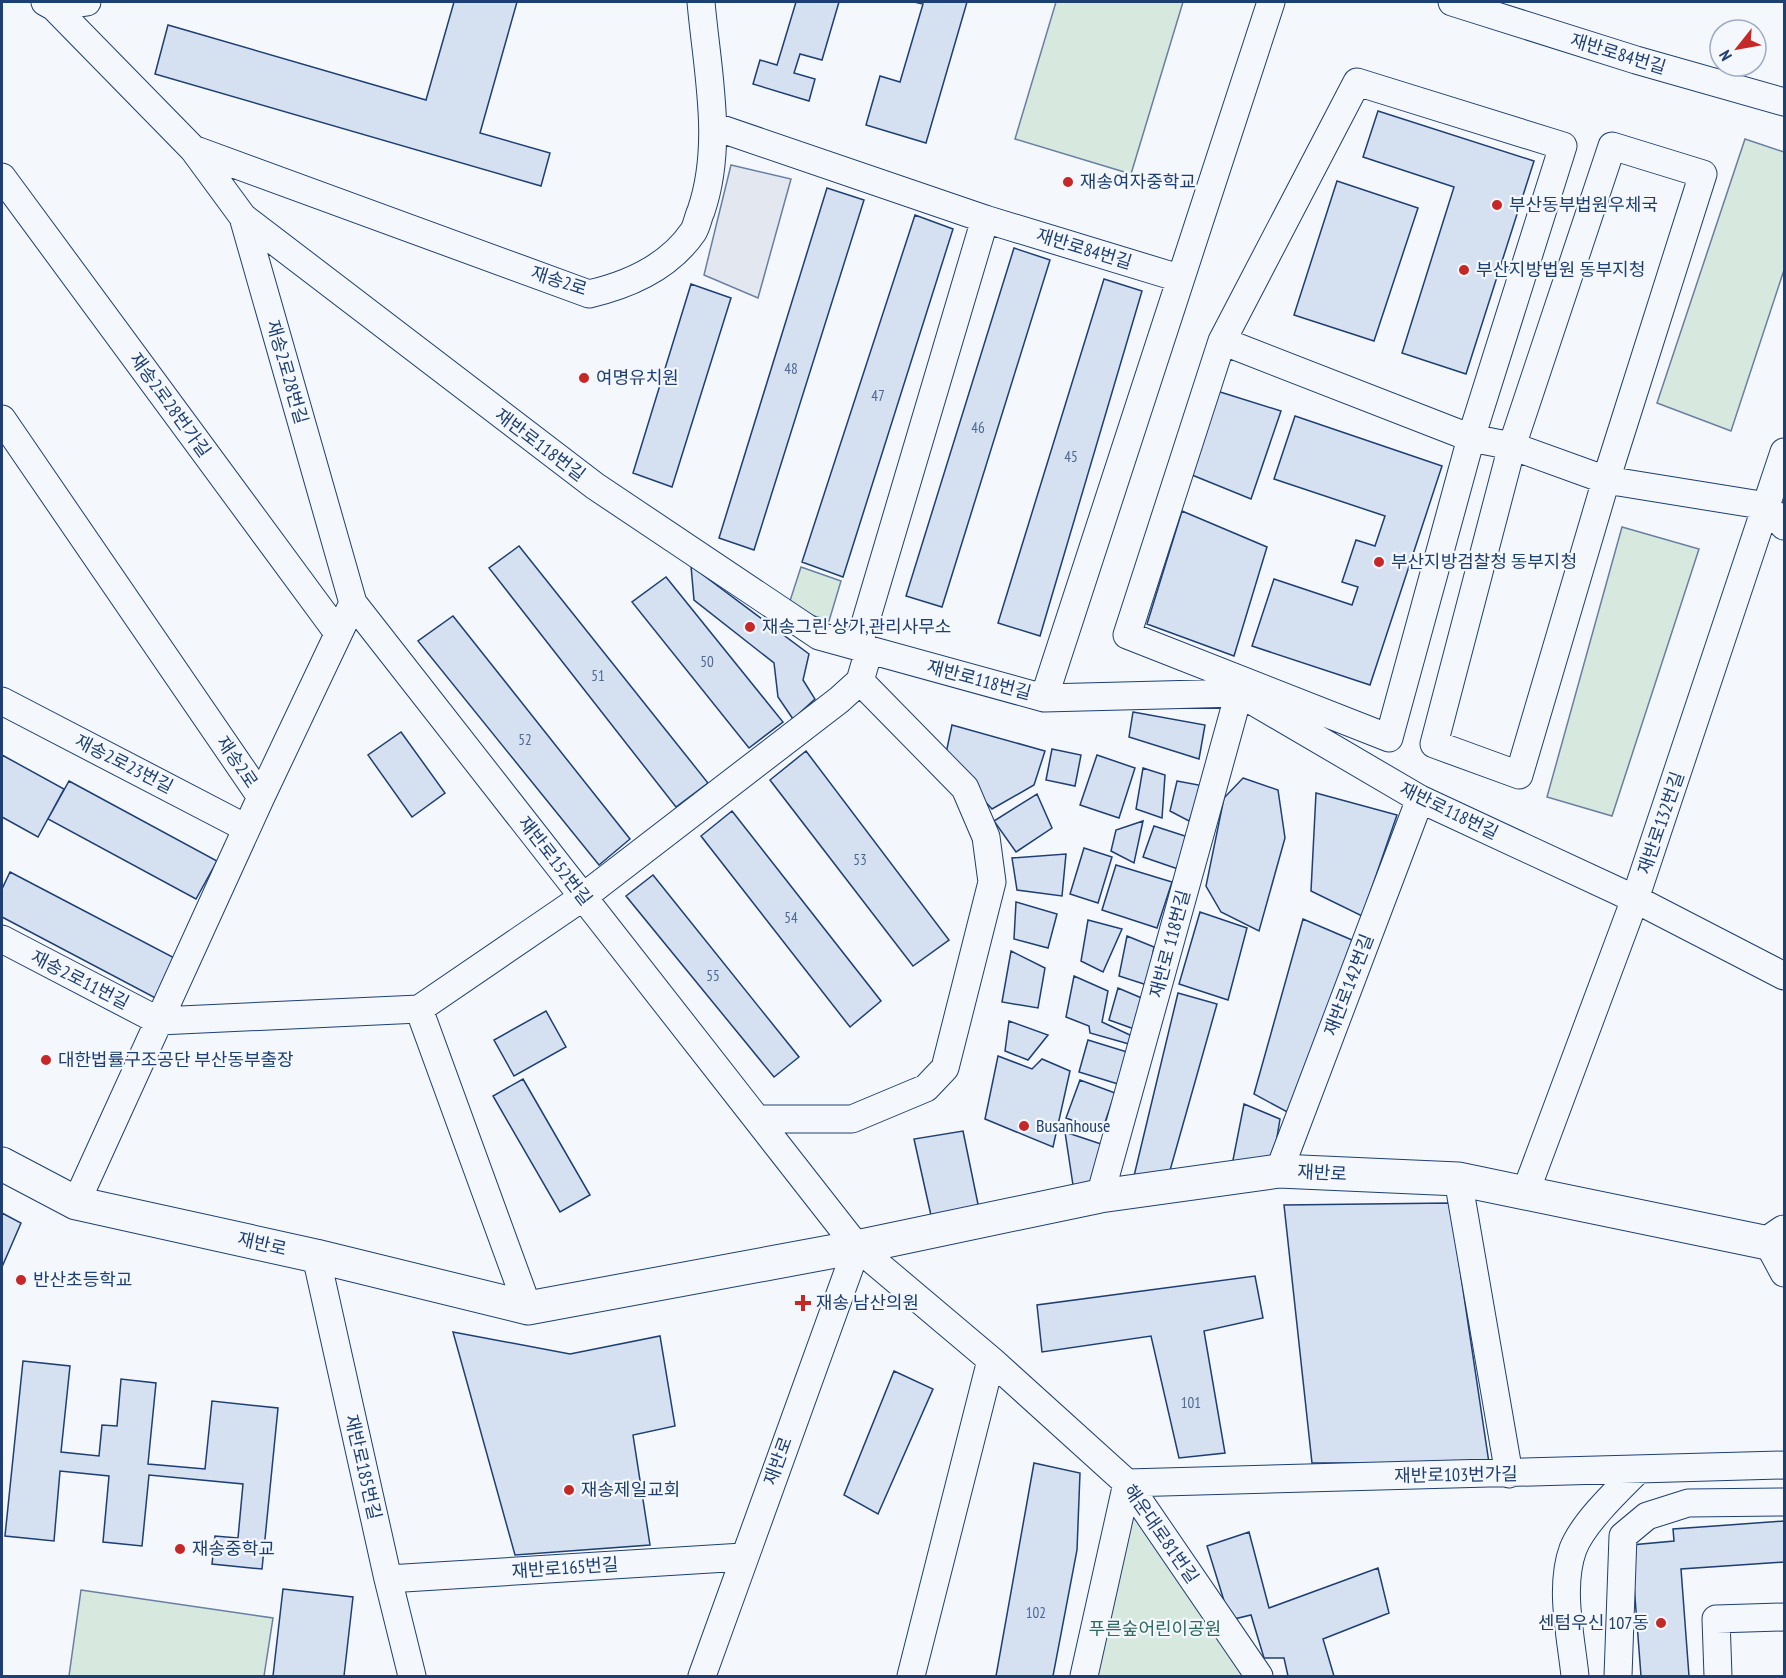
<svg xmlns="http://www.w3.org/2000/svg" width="1786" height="1678" font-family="'PT Sans Narrow','Noto Sans KR',sans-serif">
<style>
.green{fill:#d7e8df;stroke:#687fa3;stroke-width:1.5}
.parking{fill:#e3e8f0;stroke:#687fa3;stroke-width:1.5}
.building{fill:#d5e0f0;stroke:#1d3f73;stroke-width:1.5}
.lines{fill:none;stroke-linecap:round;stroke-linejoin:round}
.minor-casing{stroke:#1d3f73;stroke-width:29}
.major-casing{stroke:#1d3f73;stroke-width:35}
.minor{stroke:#f4f7fb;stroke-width:27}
.major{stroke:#f4f7fb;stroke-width:33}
.poi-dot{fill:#c62828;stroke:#f4f7fb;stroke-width:2}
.labels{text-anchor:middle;stroke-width:4.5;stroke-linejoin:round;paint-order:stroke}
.number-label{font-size:15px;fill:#4b6792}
.street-label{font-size:18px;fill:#1d3f73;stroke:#f4f7fb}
.poi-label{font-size:18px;fill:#1d3f73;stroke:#f4f7fb;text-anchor:start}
.park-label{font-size:18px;fill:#2c6c60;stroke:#f4f7fb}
</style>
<rect width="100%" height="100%" fill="#f4f7fb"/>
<path class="green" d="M 1056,2 L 1183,2 L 1131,174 L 1015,139 Z
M 1745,139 L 1784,152 L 1784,270 L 1731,431 L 1657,403 Z
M 1622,527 L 1699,549 L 1612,816 L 1547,797 Z
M 801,567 L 841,581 L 829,621 L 788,607 Z
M 1131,1511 L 1244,1676 L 1095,1676 Z
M 81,1590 L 273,1618 L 264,1676 L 69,1676 Z"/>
<path class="parking" d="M 731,165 L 791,179 L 758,298 L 704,275 Z"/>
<path class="building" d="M 454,2 L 517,2 L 480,133 L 550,153 L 541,186 L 155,74 L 168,25 L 426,100 Z
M 796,2 L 839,2 L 822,60 L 800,54 L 794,73 L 815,79 L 809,101 L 753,84 L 760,60 L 777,65 Z
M 914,2 L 967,2 L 926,143 L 866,125 L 880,76 L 900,82 L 923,4 Z
M 1378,111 L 1534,161 L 1466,374 L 1402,353 L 1454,187 L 1363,157 Z
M 1337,181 L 1418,208 L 1374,341 L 1294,315 Z
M 827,188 L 864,200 L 754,550 L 719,538 Z
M 915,215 L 953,229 L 843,577 L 802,562 Z
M 1014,248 L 1050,260 L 942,607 L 906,596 Z
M 1104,279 L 1142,291 L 1040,636 L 998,623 Z
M 691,284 L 731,298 L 672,487 L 633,473 Z
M 1217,391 L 1281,411 L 1251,499 L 1192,475 Z
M 1295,416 L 1442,466 L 1370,685 L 1252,646 L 1274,579 L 1352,605 L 1358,587 L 1342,582 L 1356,540 L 1375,546 L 1385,516 L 1274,479 Z
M 1182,511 L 1267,547 L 1234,656 L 1147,624 Z
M 519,546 L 708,783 L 676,807 L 489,568 Z
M 691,566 L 809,654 L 803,680 L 815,699 L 793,719 L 778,697 L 774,663 L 694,600 Z
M 666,577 L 783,722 L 749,748 L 632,602 Z
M 453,616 L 630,839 L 599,865 L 418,641 Z
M 1133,712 L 1205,725 L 1199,759 L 1129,737 Z
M 952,725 L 1045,751 L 1034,785 L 992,809 L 945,758 Z
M 401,732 L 445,793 L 412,817 L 368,755 Z
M 1052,749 L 1081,755 L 1075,786 L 1046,780 Z
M 806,751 L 949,940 L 913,966 L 770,780 Z
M 2,755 L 64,789 L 38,837 L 2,817 Z
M 1097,755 L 1135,768 L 1119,818 L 1080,805 Z
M 1143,768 L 1165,775 L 1162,818 L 1136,809 Z
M 1243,778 L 1278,790 L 1285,838 L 1259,931 L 1221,912 L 1206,886 L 1224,798 Z
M 69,781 L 217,861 L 196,899 L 48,819 Z
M 1177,781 L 1204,786 L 1189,821 L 1170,811 Z
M 1316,793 L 1397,815 L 1362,916 L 1311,891 Z
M 1037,794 L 1052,828 L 1016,852 L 994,821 Z
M 732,811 L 881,1001 L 850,1027 L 701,836 Z
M 1143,821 L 1134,863 L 1111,851 L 1116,830 Z
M 1154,826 L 1188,837 L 1178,869 L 1143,857 Z
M 1084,848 L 1112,857 L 1098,903 L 1070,894 Z
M 1066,854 L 1062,896 L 1017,890 L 1012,858 Z
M 1116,865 L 1172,882 L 1157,928 L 1102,910 Z
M 10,872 L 184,963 L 163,1002 L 2,917 L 2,889 Z
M 653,875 L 799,1057 L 774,1077 L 626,896 Z
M 1016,902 L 1057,914 L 1048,948 L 1014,939 Z
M 1200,912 L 1247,928 L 1228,1000 L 1179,984 Z
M 1303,919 L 1352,940 L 1291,1114 L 1254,1094 Z
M 1088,920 L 1122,929 L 1103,972 L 1081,961 Z
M 1127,936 L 1154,947 L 1147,985 L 1119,976 Z
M 1011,951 L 1045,968 L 1038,1008 L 1002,1002 Z
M 1074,976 L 1108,991 L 1102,1022 L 1130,1035 L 1129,1044 L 1090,1033 L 1089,1026 L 1066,1017 Z
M 1118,988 L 1144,999 L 1137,1030 L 1109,1020 Z
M 1178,993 L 1217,1004 L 1169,1174 L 1134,1176 Z
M 546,1011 L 566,1047 L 514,1076 L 494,1040 Z
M 1009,1021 L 1048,1035 L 1028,1060 L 1005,1051 Z
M 1088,1040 L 1127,1052 L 1118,1084 L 1079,1072 Z
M 998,1056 L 1032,1069 L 1042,1059 L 1070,1071 L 1053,1147 L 985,1119 Z
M 523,1079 L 590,1195 L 560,1212 L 493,1096 Z
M 1080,1080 L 1115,1093 L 1102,1131 L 1066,1118 Z
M 1244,1104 L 1280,1119 L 1272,1167 L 1232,1165 Z
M 963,1131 L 979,1209 L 932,1220 L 914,1139 Z
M 1065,1132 L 1107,1146 L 1093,1191 L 1073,1185 Z
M 1450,1203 L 1489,1463 L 1312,1463 L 1284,1205 Z
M 2,1213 L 21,1223 L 2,1267 Z
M 1255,1276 L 1263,1318 L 1204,1331 L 1225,1453 L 1179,1458 L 1151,1336 L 1042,1352 L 1037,1305 Z
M 453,1332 L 570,1354 L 660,1336 L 675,1426 L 633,1435 L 650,1545 L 515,1555 Z
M 23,1361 L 70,1366 L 61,1452 L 99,1456 L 102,1425 L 117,1426 L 121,1379 L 156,1383 L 148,1464 L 205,1469 L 212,1401 L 278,1408 L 262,1569 L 212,1564 L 215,1536 L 238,1538 L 243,1484 L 149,1475 L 142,1546 L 103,1542 L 109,1476 L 60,1471 L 54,1541 L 5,1536 Z
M 894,1371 L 933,1389 L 878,1514 L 844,1495 Z
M 1034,1463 L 1080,1473 L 1077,1550 L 1053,1676 L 996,1676 Z
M 1784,1521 L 1784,1562 L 1681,1569 L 1689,1676 L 1641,1676 L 1631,1545 L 1674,1541 L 1673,1529 Z
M 1249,1532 L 1269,1608 L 1378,1568 L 1389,1613 L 1323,1639 L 1334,1676 L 1288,1676 L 1284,1658 L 1264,1658 L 1251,1615 L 1230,1620 L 1207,1546 Z
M 283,1589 L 353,1597 L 344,1676 L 273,1676 Z"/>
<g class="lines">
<defs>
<path id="minor" d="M 45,2 L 54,7 L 193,149 L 243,217 L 353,603 L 261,797
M 1452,2 L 1636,60 L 1784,102
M 54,7 L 87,2
M 713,126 L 985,219 L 1179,278
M 193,149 L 589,294 C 628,285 669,267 693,232 C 697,226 698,217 701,211 C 724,144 707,70 701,2
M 2,177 L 338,633
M 243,217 L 595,486 L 819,636 L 1044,698 L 1239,693 L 1420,799 L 1635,899 L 1784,976
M 1222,341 L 1471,438 L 1563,146 L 1357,82 L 1222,341 L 1127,635 L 1389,738 L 1471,438 L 1512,446 L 1434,744 L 1519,775 L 1606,480 L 1512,446 L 1612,146 L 1703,174 L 1606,480 L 1767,506 L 1784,526
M 2,419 L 261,797 L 76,1203
M 353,603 L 857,1247 L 991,1360 L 1127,1483 L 1259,1676
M 858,647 L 985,219
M 1044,698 L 1271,2
M 2,701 L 246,828
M 2,939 L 159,1021 L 419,1009 L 583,897 L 839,700 L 860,681 L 869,650
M 419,1009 L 528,1308
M 757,1119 L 852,1119 L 926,1088 L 945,1068 L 992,882 L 986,837 L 965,788 L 860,681
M 1279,1171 L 1420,799
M 1458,1179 L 1509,1474
M 1526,1191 L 1635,899 L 1784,452
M 1100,1196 L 1239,693
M 1768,1243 L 1784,1273
M 316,1256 L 388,1579 L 412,1676
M 388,1579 L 743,1557
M 702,1676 L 857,1247
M 911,1676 L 991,1360
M 1084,1676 L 1127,1483 L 1784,1465
M 1575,1676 C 1571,1637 1559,1587 1573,1549 C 1583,1523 1618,1490 1637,1471
M 1618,1676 L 1623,1536 L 1647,1516 L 1688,1503 L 1784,1502
M 1718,1676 L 1716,1619 L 1784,1617"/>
<path id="major" d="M 2,1164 L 76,1203 L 316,1256 L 528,1308 L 857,1247 L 1100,1196 L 1279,1171 L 1458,1179 L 1768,1243 L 1784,1232"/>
</defs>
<use href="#minor" class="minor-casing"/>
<use href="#major" class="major-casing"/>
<use href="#minor" class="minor"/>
<use href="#major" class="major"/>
</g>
<g class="poi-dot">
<circle cx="1068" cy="182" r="6"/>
<circle cx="1497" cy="205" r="6"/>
<circle cx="1464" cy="270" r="6"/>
<circle cx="584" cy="378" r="6"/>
<circle cx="1379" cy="562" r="6"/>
<circle cx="750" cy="627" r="6"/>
<circle cx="46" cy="1060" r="6"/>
<circle cx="1024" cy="1126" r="6"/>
<circle cx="21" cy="1280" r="6"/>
<path d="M800 1294h6v6h6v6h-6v6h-6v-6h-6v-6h6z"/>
<circle cx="569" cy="1490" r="6"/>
<circle cx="180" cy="1549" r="6"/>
<circle cx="1661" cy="1623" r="6"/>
</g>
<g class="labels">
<g class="number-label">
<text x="791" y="374">48</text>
<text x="878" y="401">47</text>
<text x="978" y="433">46</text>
<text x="1071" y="462">45</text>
<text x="707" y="667">50</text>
<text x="598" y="681">51</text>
<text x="525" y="745">52</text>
<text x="860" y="865">53</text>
<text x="791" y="923">54</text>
<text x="713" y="981">55</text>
<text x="1191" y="1408">101</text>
<text x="1036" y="1618">102</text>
</g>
<g class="street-label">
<text transform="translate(1618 54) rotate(17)" y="6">재반로84번길</text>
<text transform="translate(1084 249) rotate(17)" y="6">재반로84번길</text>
<text transform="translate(559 281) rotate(18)" y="6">재송2로</text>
<text transform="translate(287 372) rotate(74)" y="6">재송2로28번길</text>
<text transform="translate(170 405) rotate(54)" y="6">재송2로28번가길</text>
<text transform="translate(540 445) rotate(37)" y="6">재반로118번길</text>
<text transform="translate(979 680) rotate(15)" y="6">재반로118번길</text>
<text transform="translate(237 762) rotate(56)" y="6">재송2로</text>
<text transform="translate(124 764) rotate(27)" y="6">재송2로23번길</text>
<text transform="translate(1449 811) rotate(26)" y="6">재반로118번길</text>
<text transform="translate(1661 823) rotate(-71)" y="6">재반로132번길</text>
<text transform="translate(555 861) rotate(52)" y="6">재반로152번길</text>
<text transform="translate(1170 944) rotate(-75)" y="6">재반로 118번길</text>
<text transform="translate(80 980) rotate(27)" y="6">재송2로11번길</text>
<text transform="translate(1349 985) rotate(-69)" y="6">재반로142번길</text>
<text transform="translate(1322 1173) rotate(3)" y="6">재반로</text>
<text transform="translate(262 1244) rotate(13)" y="6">재반로</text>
<text transform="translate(778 1461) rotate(-70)" y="6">재반로</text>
<text transform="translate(363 1467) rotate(77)" y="6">재반로185번길</text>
<text transform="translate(1456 1475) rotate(-1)" y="6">재반로103번가길</text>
<text transform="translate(1161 1534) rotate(55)" y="6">해운대로81번길</text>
<text transform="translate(565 1568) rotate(-4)" y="6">재반로165번길</text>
</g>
<g class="poi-label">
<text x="1080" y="188">재송여자중학교</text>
<text x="1509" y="211">부산동부법원우체국</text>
<text x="1476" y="276">부산지방법원 동부지청</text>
<text x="596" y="384">여명유치원</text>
<text x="1391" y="568">부산지방검찰청 동부지청</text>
<text x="762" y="633">재송그린 상가,관리사무소</text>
<text x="58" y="1066">대한법률구조공단 부산동부출장</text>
<text x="1036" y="1132">Busanhouse</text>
<text x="33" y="1286">반산초등학교</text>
<text x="816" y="1309">재송 남산의원</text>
<text x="581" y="1496">재송제일교회</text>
<text x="192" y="1555">재송중학교</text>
<text x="1649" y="1629" text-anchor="end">센텀우신 107동</text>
</g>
<g class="park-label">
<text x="1155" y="1635">푸른숲어린이공원</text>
</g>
</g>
<rect width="1786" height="1678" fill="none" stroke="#1d3f73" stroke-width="6"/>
<g transform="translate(1738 48) rotate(239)"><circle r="28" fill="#f4f7fb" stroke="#9eadc5" stroke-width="1.5"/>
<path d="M0-4.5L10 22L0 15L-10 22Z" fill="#c62828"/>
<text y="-9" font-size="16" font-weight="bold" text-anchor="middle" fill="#1d3f73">N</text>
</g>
</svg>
